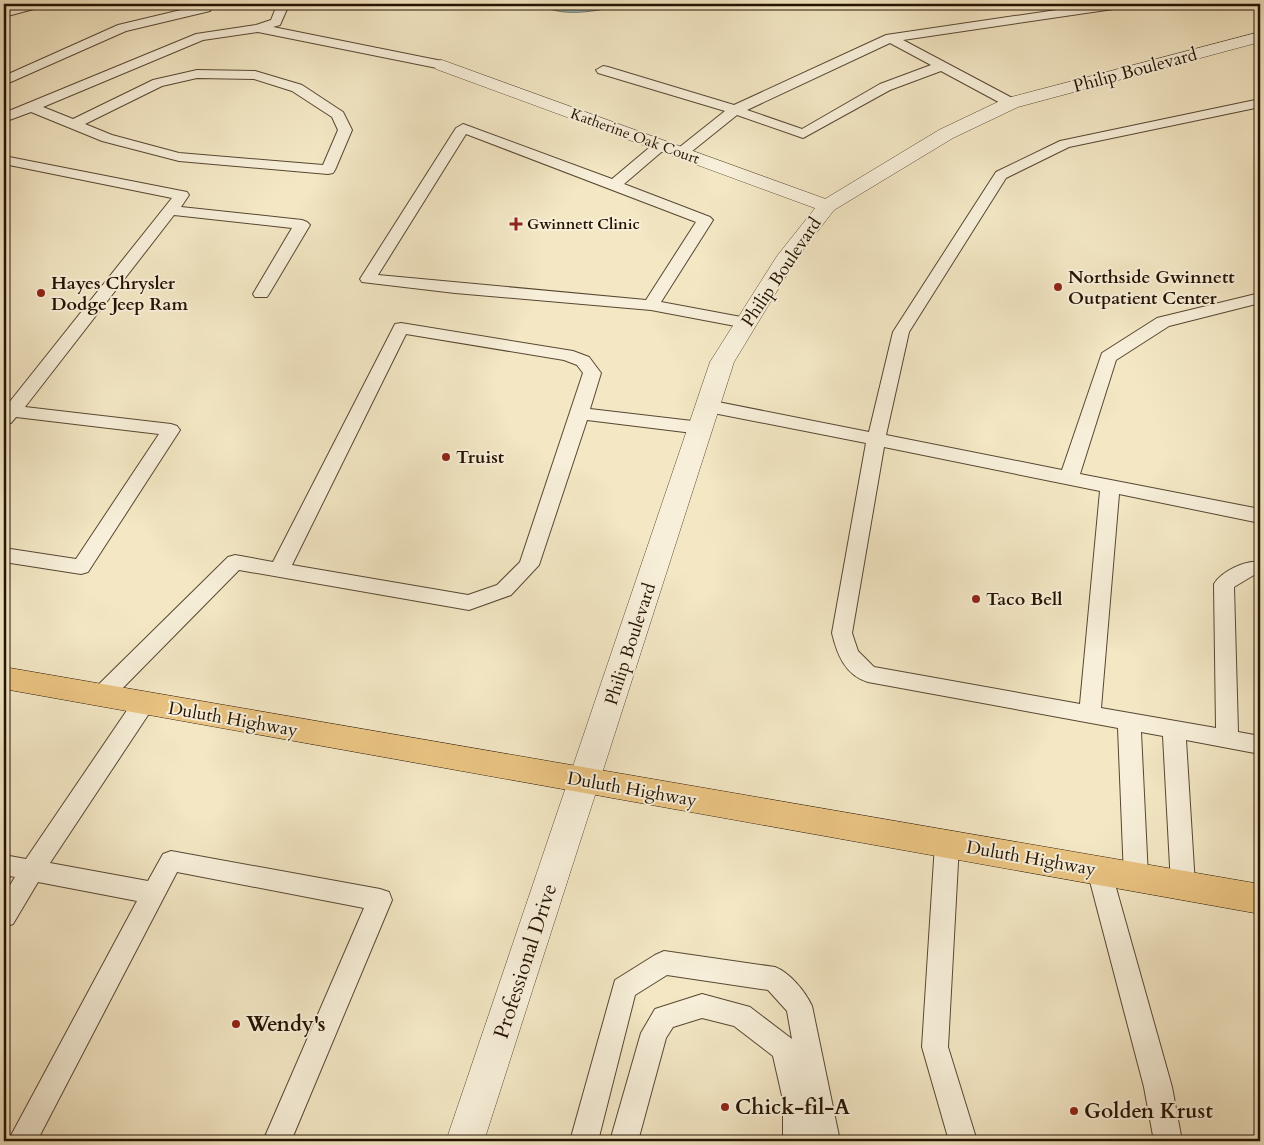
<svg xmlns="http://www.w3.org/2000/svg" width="1264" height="1145" font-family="Cardo,serif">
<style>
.water{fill:#9ebebc;stroke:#6e7971}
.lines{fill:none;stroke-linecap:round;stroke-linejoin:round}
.shore{stroke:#62685e;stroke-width:1}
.service-casing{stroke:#584732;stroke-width:2}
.minor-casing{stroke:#584732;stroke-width:1}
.tertiary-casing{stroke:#584732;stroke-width:1}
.primary-casing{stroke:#251201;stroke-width:1}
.service{fill:#f7efd9;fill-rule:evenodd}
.minor{fill:#f7efd9;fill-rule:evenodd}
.tertiary{fill:#f7efd9;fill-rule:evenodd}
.primary{fill:#eac482;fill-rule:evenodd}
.poi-dot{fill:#8f2418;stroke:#f7efd9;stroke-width:2}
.labels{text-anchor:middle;stroke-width:4;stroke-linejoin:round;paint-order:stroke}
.far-street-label{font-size:15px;fill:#251201;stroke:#f7efd9}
.far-poi-label{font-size:15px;font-weight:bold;fill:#251201;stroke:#f7efd9;text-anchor:start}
.street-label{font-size:18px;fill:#251201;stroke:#f7efd9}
.poi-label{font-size:18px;font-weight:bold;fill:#251201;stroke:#f7efd9;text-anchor:start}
.near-street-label{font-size:21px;fill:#251201;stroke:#f7efd9}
.near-poi-label{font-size:21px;font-weight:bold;fill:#251201;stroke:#f7efd9;text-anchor:start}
</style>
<rect width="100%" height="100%" fill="#f3e7c4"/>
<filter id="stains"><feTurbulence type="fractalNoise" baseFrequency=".004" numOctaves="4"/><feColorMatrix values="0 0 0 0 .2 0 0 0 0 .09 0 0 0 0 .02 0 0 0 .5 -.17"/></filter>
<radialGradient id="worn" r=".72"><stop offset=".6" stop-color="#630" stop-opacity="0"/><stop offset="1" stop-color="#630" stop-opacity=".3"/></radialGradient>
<path class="water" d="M 538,4 L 632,4 C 602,9 566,20 538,4 Z"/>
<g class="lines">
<path class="shore" d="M 548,4 L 561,7 L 602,4"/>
<defs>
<path id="service" d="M 24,4 L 43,4 L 41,7 L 4,17 L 4,9 Z
M 206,4 L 210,5 L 212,8 L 210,11 L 126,31 L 4,85 L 4,76 L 118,25 Z
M 269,4 L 282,4 L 287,9 L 280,25 L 273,27 L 442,61 L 449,65 L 442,69 L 258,32 L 203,40 L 43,107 L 73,119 L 153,80 L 197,70 L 255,71 L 302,85 L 343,112 L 352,130 L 335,170 L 333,173 L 328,174 L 179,161 L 102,141 L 31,112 L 4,122 L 4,113 L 196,34 L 256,25 L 271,20 L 275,10 ZM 197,78 L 254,79 L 292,91 L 332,117 L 338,130 L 323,165 L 179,153 L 112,135 L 85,124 L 162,86 Z
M 1097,4 L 1126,4 L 1120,8 L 903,40 L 1016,100 L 1018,103 L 1016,106 L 1006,106 L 941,71 L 890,90 L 803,138 L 737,115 L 686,156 L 676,156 L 674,153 L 676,150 L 725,111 L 598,73 L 596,70 L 603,66 L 608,67 L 734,105 L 886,35 ZM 890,43 L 931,65 L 880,84 L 802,129 L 747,110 Z
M 1260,99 L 1260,107 L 1069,147 L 1006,178 L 909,332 L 886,435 L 1062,470 L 1102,353 L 1157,318 L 1260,293 L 1260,303 L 1169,326 L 1116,360 L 1080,474 L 1260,509 L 1260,523 L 1119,494 L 1101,708 L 1216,728 L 1214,584 C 1222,571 1245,560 1260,562 L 1260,576 L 1254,575 L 1234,587 L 1238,732 L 1260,736 L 1260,754 L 1186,740 L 1195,885 L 1192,892 L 1183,896 L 1174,892 L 1171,885 L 1163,736 L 1141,732 L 1148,877 L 1145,884 L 1136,887 L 1127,884 L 1124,877 L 1118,728 L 868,682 C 845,675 837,654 832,633 L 866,443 L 708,412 L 702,410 L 699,406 L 702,402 L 708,400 L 869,432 L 893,332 L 996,172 L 1060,141 ZM 884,447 L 1100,491 L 1080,704 L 874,667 L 858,651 L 852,633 Z
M 463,124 L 612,179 L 656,142 L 666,142 L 668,145 L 666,148 L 624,184 L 710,217 L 713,220 L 661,302 L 752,319 L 754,323 L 752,327 L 746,328 L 651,310 L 455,293 L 362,282 L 360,279 L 456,128 ZM 466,134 L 696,222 L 646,300 L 378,275 Z
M 4,156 L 187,192 L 189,195 L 181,207 L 302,220 L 307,222 L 310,225 L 269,294 L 267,297 L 255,297 L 253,294 L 292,228 L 174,215 L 25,407 L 171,424 L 177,426 L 180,430 L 88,572 L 81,574 L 4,562 L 4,548 L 76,559 L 159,434 L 16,417 L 11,423 L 5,425 L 4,403 L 8,404 L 172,198 L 4,164 Z
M 401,323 L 573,351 L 589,357 L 601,373 L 590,409 L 701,422 L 707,424 L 710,428 L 707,432 L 701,434 L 587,420 L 539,565 L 511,595 L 469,610 L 239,570 L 110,701 L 102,703 L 94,701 L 91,695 L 94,689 L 228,557 L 235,555 L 273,562 L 393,328 L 395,324 ZM 406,334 L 564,360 L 577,365 L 583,373 L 520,562 L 497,585 L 468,595 L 292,565 Z
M 144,694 L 152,697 L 155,703 L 152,709 L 50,863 L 148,881 L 163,854 L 171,851 L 380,889 L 389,892 L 392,900 L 291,1141 L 263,1141 L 364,908 L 177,872 L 37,1141 L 8,1141 L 137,901 L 38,882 L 13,924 L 4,927 L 4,895 L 15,877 L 4,875 L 4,855 L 26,859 L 136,697 Z
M 947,834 L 955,837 L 959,844 L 948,1047 L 977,1141 L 949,1141 L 922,1047 L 935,844 L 939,837 Z
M 1099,860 L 1108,863 L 1111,870 L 1172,1087 L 1182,1141 L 1154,1141 L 1144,1087 L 1087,870 L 1090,863 Z
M 664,951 L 775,967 C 790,973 805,991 812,1006 L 840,1141 L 812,1141 L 811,1134 L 811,1141 L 783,1141 L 783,1100 L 773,1056 L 734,1026 L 702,1018 L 673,1027 L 666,1038 L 638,1141 L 610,1141 L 641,1033 L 655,1009 L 702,994 L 750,1007 L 792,1039 L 787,1011 L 768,990 L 667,975 L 635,995 L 598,1141 L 570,1141 L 615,980 L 655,955 Z"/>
<path id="minor" d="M 442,60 L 834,202 L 837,206 L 834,210 L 827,212 L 820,210 L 436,69 L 433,65 L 436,61 Z"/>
<path id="tertiary" d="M 1260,32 L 1260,42 L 1018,107 L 953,138 L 834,210 L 797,258 L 734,362 L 484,1141 L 446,1141 L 710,362 L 777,256 L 820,202 L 939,130 L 1004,99 Z"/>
<path id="primary" d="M 4,667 L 1260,884 L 1260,914 L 4,689 Z"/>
</defs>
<use href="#service" class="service-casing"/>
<use href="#minor" class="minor-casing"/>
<use href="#tertiary" class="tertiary-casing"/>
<use href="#primary" class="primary-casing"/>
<use href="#service" class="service"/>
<use href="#minor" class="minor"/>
<use href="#tertiary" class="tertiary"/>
<use href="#primary" class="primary"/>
</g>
<g class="poi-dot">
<path d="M513.5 216.5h5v5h5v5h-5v5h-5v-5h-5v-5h5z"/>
<circle cx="1058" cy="287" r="5"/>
<circle cx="41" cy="293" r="5"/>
<circle cx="446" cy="457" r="5"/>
<circle cx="976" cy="599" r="5"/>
<circle cx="236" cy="1024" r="5"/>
<circle cx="725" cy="1107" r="5"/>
<circle cx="1074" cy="1111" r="5"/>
</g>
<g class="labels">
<g class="far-street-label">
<text transform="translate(635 136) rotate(20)" y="5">Katherine Oak Court</text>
</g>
<g class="far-poi-label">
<text x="527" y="229">Gwinnett Clinic</text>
</g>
<g class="street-label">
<text transform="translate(1135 70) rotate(-15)" y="6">Philip Boulevard</text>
<text transform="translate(781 272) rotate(-56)" y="6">Philip Boulevard</text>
<text transform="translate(630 644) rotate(-72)" y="6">Philip Boulevard</text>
<text transform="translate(233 719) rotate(10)" y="6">Duluth Highway</text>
<text transform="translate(632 789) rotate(10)" y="6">Duluth Highway</text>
<text transform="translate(1031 858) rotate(10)" y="6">Duluth Highway</text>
</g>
<g class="poi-label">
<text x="1068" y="283">Northside Gwinnett<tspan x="1068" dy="21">Outpatient Center</tspan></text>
<text x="51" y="289">Hayes Chrysler<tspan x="51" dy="21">Dodge Jeep Ram</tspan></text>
<text x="456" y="463">Truist</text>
<text x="986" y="605">Taco Bell</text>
</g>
<g class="near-street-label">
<text transform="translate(525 961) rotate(-72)" y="7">Professional Drive</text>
</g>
<g class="near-poi-label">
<text x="246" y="1031">Wendy's</text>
<text x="735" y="1114">Chick-fil-A</text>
<text x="1084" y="1118">Golden Krust</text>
</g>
</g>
<rect width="1264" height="1145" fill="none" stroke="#f3e7c4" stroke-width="20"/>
<rect x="5" y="5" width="1254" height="1135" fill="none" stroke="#251201" stroke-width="2.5"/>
<rect x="10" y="10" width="1244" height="1125" fill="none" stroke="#251201"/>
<rect width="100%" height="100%" filter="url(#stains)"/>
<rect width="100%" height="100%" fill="url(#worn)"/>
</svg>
